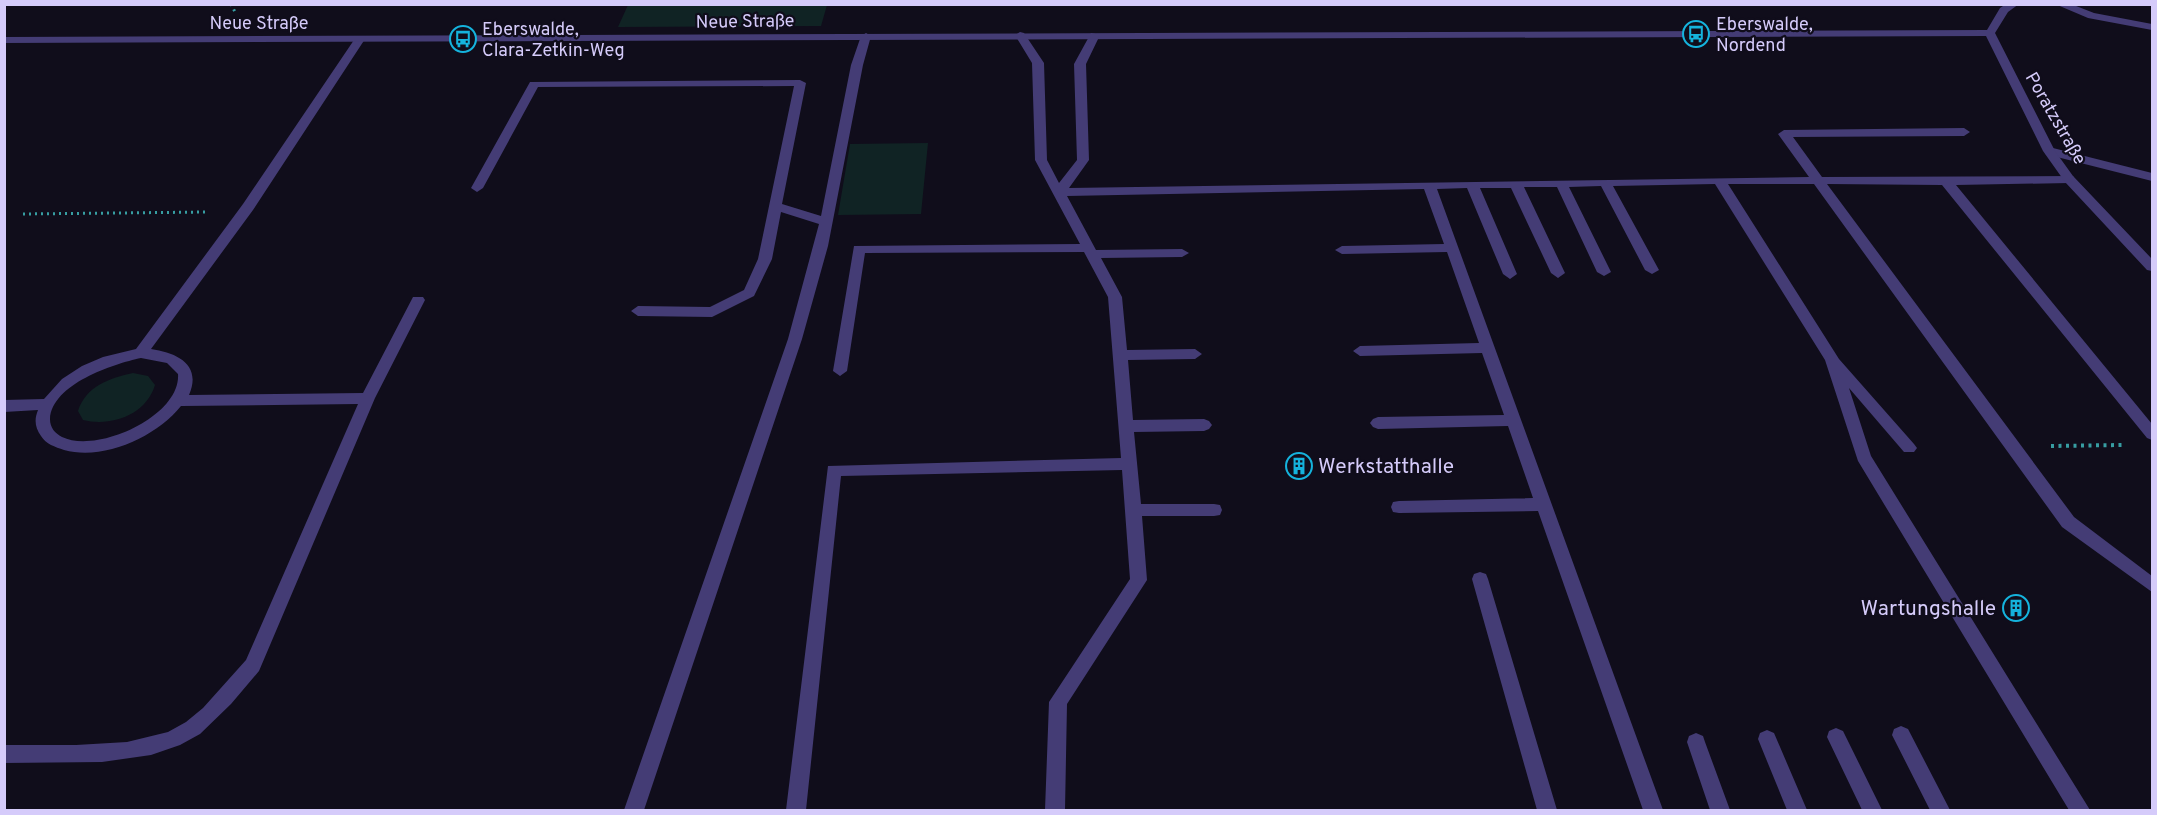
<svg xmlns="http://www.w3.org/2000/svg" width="2157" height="815" font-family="Overpass,sans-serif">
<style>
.green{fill:#102324}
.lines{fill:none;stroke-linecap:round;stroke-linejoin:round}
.path-far1{stroke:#379da2;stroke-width:3;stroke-dasharray:2 4;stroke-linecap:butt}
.path{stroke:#379da2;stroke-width:4;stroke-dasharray:3 4.5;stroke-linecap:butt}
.service{fill:#443c75;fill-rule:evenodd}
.minor{fill:#443c75;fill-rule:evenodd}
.labels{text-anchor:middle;stroke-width:4.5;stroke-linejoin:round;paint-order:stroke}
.far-street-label{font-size:18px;fill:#d5cbfa;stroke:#100d1b}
.far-poi-label{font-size:18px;fill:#d5cbfa;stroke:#100d1b;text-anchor:start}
.poi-label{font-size:21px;fill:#d5cbfa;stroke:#100d1b;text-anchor:start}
</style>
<rect width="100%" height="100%" fill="#100d1b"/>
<path class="green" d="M 628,5 L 628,4 L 827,5 L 821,26 L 618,27 Z
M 928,143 L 921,214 L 838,215 L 850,144 Z
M 133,373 L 148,376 L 155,385 C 146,415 111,427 83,420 L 78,411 C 86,386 110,378 133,373 Z"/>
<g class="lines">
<path class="path-far1" d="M 231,4 L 235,12
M 23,214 L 208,212"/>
<path class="path" d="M 2051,446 L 2122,445"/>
<path class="service" d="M 1020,32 L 1024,33 L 1044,63 L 1047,160 L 1059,183 L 1077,160 L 1074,64 L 1091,33 L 1100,35 L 1086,64 L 1089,160 L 1069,188 L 1809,177 L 1778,134 L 1784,130 L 1964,128 L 1970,132 L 1964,136 L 1793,137 L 1822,177 L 2073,176 L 2075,179 L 2069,183 L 1956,185 L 2152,424 L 2152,440 L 2147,438 L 1942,185 L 1827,184 L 2074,517 L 2152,576 L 2152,592 L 2062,527 L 1814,184 L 1728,184 L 1839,359 L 1914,444 L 1917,448 L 1914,452 L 1904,452 L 1849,388 L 1871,456 L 2090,810 L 2069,810 L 1858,461 L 1825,360 L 1715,184 L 1613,186 L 1659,270 L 1652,274 L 1645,270 L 1601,186 L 1569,187 L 1611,272 L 1604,276 L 1597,272 L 1557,187 L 1524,187 L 1565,273 L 1558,278 L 1551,273 L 1511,188 L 1480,188 L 1517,274 L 1510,279 L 1503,274 L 1467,188 L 1437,189 L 1663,810 L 1643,810 L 1538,511 L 1399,513 L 1393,512 L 1391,507 L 1393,502 L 1399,501 L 1533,498 L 1508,426 L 1378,429 L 1373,427 L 1370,423 L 1373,419 L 1378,417 L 1504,415 L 1482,353 L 1360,356 L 1353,351 L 1360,346 L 1479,343 L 1447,252 L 1342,254 L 1335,250 L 1342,246 L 1444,244 L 1424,189 L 1067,196 L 1096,250 L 1182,249 L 1189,253 L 1182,257 L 1101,258 L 1122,297 L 1127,350 L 1195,349 L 1202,354 L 1195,359 L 1128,360 L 1133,420 L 1204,419 L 1209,421 L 1212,425 L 1209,429 L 1204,431 L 1134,432 L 1141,504 L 1214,504 L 1220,505 L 1222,510 L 1220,515 L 1214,516 L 1142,516 L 1147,580 L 1067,704 L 1065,810 L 1045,810 L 1049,702 L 1130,579 L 1122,470 L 841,476 L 806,810 L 786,810 L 828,466 L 1121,458 L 1108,297 L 1084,252 L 865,253 L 847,371 L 840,376 L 833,371 L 854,246 L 1080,244 L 1035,160 L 1032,63 L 1015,35 Z
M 866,33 L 871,36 L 863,65 L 828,246 L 802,339 L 644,810 L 624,810 L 788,339 L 819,224 L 781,212 L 772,259 L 754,296 L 712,317 L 638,316 L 631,311 L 638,306 L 710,307 L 744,290 L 758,259 L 794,86 L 538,87 L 483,188 L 477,192 L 471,188 L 530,82 L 800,80 L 806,83 L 782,204 L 821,216 L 851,65 L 861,36 Z
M 360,36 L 365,39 L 253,210 L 151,349 C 178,353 202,365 189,395 L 363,393 L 413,297 L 423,297 L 425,300 L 375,398 L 259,671 L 231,704 L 200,734 L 180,745 L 151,755 L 102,762 L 4,763 L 4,745 L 76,745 L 127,742 L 168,732 L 186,722 L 203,708 L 246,660 L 358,404 L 181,406 C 156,437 104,461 64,450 C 55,447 46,444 41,436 C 35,427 34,420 38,410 L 4,412 L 4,400 L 44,399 L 62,379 L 82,366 L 103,357 L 136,349 L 243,204 L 356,37 ZM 141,358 L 167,363 L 178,374 C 181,416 97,454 62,437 C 55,433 50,428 50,419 C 52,384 113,364 141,358 Z
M 2049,147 L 2152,173 L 2152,181 L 2045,154 L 2045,148 Z
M 1480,572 L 1486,574 L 1488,579 L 1557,810 L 1537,810 L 1472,579 L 1474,574 Z
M 1901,726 L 1908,729 L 1950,810 L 1930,810 L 1892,735 L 1894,729 Z
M 1836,728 L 1843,731 L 1882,810 L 1862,810 L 1827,737 L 1829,731 Z
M 1767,730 L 1774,733 L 1807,810 L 1787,810 L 1758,739 L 1760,733 Z
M 1696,733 L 1703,736 L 1705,742 L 1730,810 L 1710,810 L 1687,742 L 1689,736 Z"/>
<path class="minor" d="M 2006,4 L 2019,4 L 2008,12 L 1995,33 L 2055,151 L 2073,176 L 2152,259 L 2152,271 L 2147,270 L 2065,182 L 2043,151 L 1986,36 L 4,43 L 4,37 L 1987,30 L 2000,8 Z
M 2055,4 L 2071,4 L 2094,13 L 2152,24 L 2152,30 L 2088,18 Z"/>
</g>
<defs>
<symbol id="bus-ring" viewBox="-11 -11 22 22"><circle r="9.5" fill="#100d1b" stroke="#15b3dd" stroke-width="1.5"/><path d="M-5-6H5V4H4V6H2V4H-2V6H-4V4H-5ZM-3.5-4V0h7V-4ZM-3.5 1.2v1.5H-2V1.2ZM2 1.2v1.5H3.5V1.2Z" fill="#15b3dd"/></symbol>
<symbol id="building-ring" viewBox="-11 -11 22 22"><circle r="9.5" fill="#100d1b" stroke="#15b3dd" stroke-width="1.5"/><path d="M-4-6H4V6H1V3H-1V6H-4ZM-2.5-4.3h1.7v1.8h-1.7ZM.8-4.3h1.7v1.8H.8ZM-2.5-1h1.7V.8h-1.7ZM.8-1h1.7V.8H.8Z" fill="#15b3dd"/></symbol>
</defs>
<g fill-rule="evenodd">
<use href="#bus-ring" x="1681" y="19" width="30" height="30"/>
<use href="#bus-ring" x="448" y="24" width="30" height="30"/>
<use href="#building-ring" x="1284" y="451" width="30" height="30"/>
<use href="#building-ring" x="2001" y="593" width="30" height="30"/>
</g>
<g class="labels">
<g class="far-street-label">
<text transform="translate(745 21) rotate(-1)" y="6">Neue Straße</text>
<text x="259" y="29">Neue Straße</text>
<text transform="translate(2056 118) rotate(60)" y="6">Poratzstraße</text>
</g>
<g class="far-poi-label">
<text x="1716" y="30">Eberswalde,<tspan x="1716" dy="21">Nordend</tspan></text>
<text x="482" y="35">Eberswalde,<tspan x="482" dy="21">Clara-Zetkin-Weg</tspan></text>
</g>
<g class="poi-label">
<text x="1318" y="473">Werkstatthalle</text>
<text x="1996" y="615" text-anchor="end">Wartungshalle</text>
</g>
</g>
<rect width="2157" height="815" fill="none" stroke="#d5cbfa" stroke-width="12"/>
</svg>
